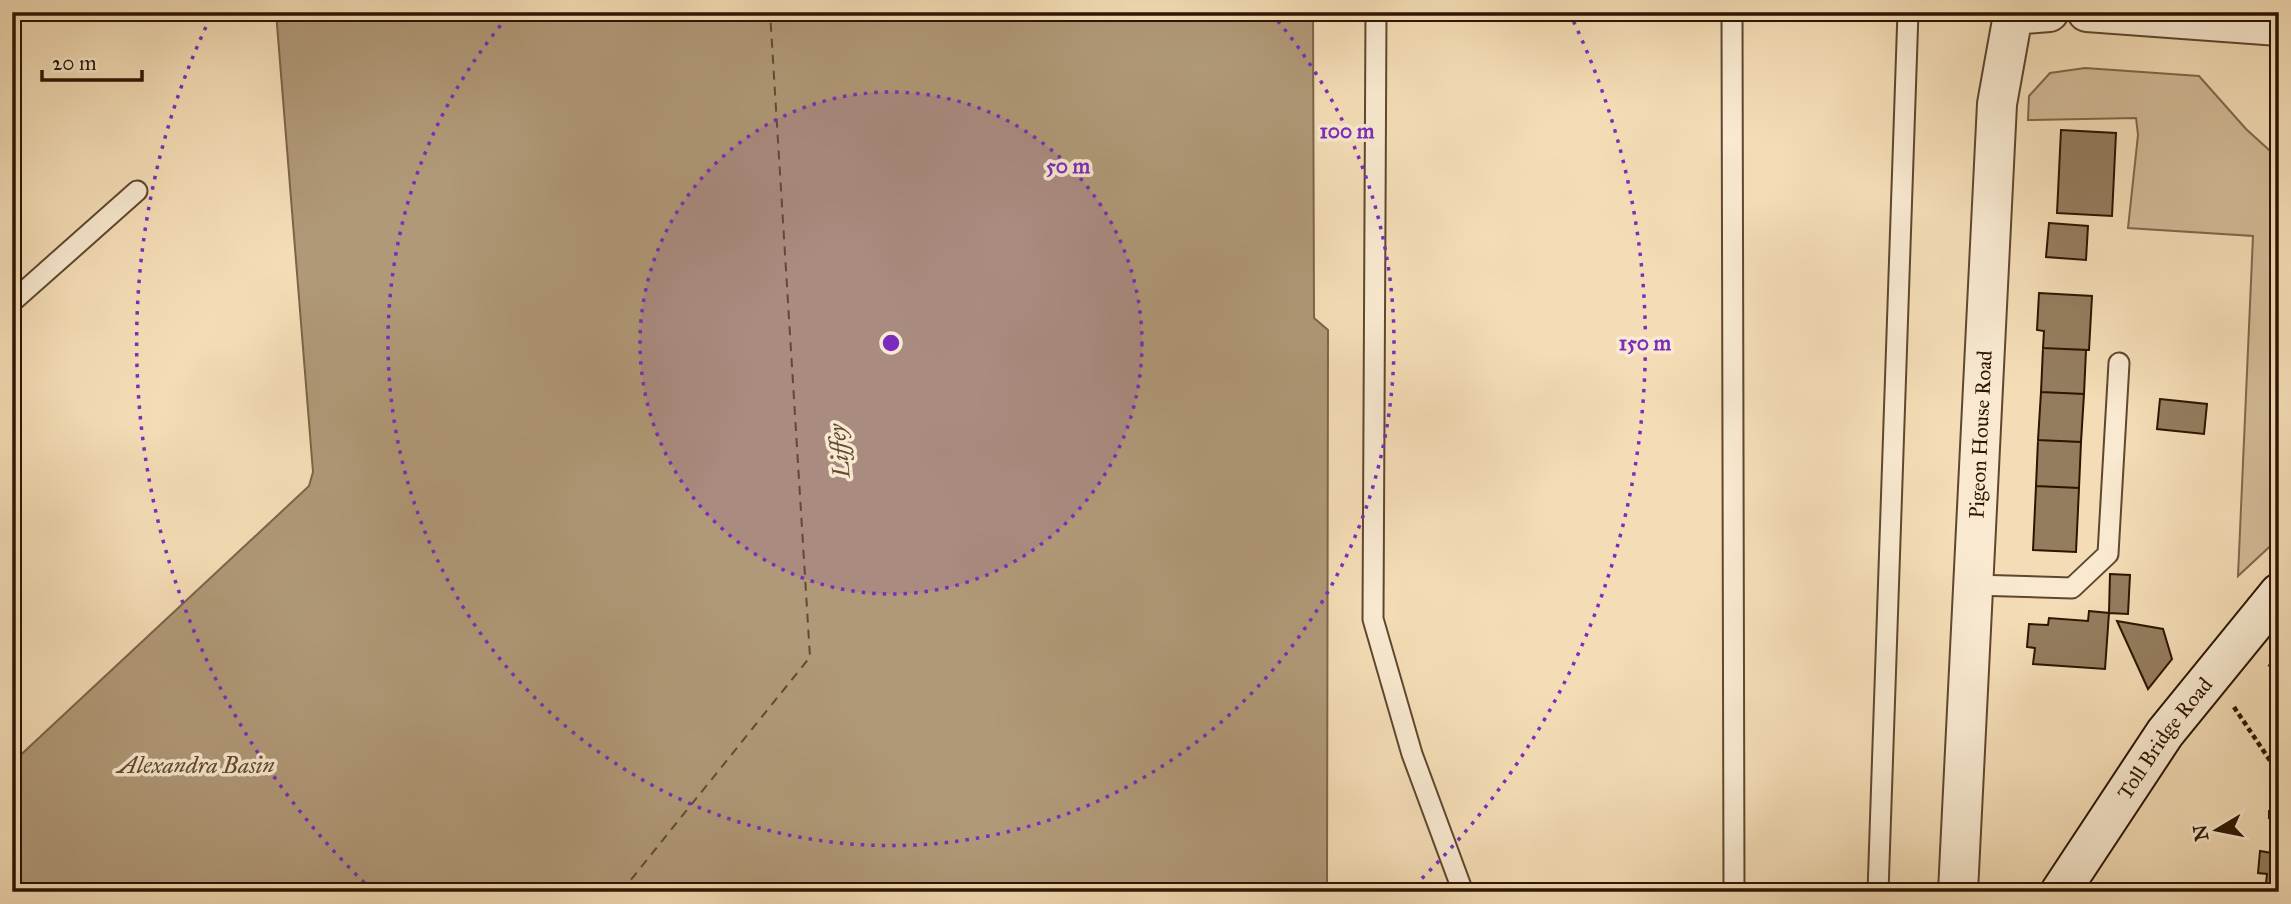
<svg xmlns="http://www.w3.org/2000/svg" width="2291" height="904" font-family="'IM FELL Great Primer',serif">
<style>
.green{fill:#d2bb97;stroke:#80684c;stroke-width:2}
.water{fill:#b09978;stroke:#7c6448;stroke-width:2}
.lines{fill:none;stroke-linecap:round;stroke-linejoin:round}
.ferry{stroke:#614a30;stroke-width:2;stroke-dasharray:9 7;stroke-linecap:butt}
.building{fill:#947d5f;stroke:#2d1500;stroke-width:2}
.service-casing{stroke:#5f472e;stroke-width:23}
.minor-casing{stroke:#5f472e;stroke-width:42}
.secondary-casing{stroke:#2d1500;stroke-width:42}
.path{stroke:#2d1500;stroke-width:4.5;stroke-dasharray:5 3.5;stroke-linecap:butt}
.service{stroke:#f8e9d0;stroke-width:19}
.minor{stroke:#f8e9d0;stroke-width:38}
.secondary{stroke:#f8e9d0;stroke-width:38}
.ring{fill:none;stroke:#7b2cbf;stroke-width:3.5;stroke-dasharray:3.5 7}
.labels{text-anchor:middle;stroke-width:7;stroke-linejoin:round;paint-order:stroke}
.street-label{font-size:21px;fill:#2d1500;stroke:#f8e9d0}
.water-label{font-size:23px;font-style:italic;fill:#614a30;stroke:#f8e9d0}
.centre{fill:#7b2cbf;stroke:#f8e9d0;stroke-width:3.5}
.ring-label{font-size:21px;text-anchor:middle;font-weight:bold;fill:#7b2cbf;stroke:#f8e9d0;stroke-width:7;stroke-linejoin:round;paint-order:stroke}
</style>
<rect width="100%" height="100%" fill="#f4ddb6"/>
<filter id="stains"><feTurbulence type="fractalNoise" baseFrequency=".00286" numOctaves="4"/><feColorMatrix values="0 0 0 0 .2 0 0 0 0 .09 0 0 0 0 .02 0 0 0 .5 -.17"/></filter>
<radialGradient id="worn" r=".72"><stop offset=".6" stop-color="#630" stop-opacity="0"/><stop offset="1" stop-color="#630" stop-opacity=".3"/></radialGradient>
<path class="green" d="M 2085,68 L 2199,76 L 2246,129 L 2279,159 L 2279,538 L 2238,576 L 2253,236 L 2128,228 L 2138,135 L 2136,118 L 2028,120 L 2029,96 L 2050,73 Z"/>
<path class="water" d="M 276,12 L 1313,12 L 1314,318 L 1328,330 L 1327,892 L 12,892 L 12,763 L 309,486 L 313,472 Z"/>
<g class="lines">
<path class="ferry" d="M 621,892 L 810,657 L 770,12"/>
</g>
<path class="building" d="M 2061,130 L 2116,133 L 2112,216 L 2057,213 Z
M 2049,223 L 2088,226 L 2086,260 L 2046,257 Z
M 2039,293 L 2092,296 L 2089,350 L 2043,348 L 2044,331 L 2037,330 Z
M 2043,348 L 2086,350 L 2084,394 L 2041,392 Z
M 2041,392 L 2084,394 L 2081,442 L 2038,440 Z
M 2160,399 L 2207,404 L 2204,434 L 2157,429 Z
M 2038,440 L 2081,442 L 2079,488 L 2036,486 Z
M 2036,486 L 2079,488 L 2076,552 L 2033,550 Z
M 2110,574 L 2130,575 L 2128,614 L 2109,613 Z
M 2089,611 L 2109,613 L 2105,669 L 2033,664 L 2035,648 L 2027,647 L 2029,624 L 2048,625 L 2049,618 L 2088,621 Z
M 2117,621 L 2163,629 L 2172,659 L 2148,689 Z
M 2269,811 L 2279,812 L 2279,892 L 2265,892 L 2267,874 L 2258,873 L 2260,851 L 2272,853 L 2277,819 L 2269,818 Z"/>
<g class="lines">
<defs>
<path id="service" d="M 1376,12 L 1373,619 L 1412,754 L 1463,892
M 1732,12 L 1734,892
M 12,302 L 137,191
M 1973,585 L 2072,588 L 2108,554 L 2119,363
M 1878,892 L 1908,12"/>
<g id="minor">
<path d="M 2087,12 L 2279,26"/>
<path id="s1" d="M 1958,892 L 1997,104 L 2013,15 L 2049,12"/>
</g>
<g id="secondary">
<path id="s2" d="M 2060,892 L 2165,733 L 2279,593"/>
</g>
</defs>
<use href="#service" class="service-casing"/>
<use href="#minor" class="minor-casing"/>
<use href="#secondary" class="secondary-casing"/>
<path class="path" d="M 2269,667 L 2279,659
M 2234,707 L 2273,765"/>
<use href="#service" class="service"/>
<use href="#minor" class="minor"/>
<use href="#secondary" class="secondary"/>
</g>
<circle cx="891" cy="343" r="251" fill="#7b2cbf" fill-opacity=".12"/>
<g class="ring">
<circle cx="891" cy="343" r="251"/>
<path d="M1271 13A503 503 0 1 1 511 13"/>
<path d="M372 890A754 754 0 0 1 213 12M1569 12A754 754 0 0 1 1410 890"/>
</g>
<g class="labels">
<g class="street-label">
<text dy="7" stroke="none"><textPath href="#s1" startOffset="458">Pigeon House Road</textPath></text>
<text dy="7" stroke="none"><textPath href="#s2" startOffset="186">Toll Bridge Road</textPath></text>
</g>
<g class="water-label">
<text transform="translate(839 451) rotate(-96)" y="8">Liffey</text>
<text x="196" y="773">Alexandra Basin</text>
</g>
</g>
<circle cx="891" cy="343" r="10" class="centre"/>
<g class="ring-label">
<text x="1347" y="138">100 m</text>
<text x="1068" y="173">50 m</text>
<text x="1645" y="350">150 m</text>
</g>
<rect width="2291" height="904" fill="none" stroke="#f4ddb6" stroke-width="42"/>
<rect x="14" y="14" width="2263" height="876" fill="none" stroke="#2d1500" stroke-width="3.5"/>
<rect x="21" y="21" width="2249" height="862" fill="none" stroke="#2d1500" stroke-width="2"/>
<g transform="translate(2217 830) rotate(260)" stroke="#f8e9d0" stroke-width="5" paint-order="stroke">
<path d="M0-5L12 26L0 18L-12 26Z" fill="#2d1500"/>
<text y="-10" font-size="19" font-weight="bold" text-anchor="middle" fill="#2d1500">N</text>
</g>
<path d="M42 70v10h100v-10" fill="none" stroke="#2d1500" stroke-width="3.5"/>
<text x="52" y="70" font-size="21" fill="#2d1500" stroke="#f8e9d0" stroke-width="5" paint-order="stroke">20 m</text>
<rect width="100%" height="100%" filter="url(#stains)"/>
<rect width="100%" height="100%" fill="url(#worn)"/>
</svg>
